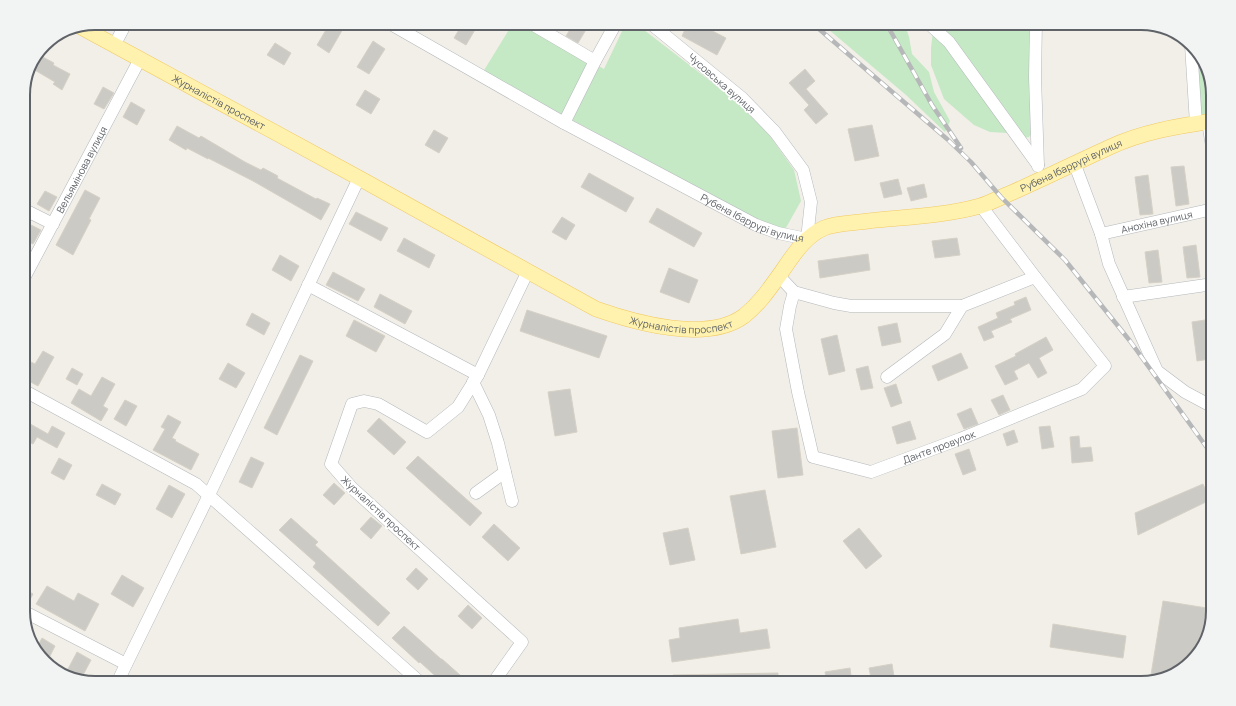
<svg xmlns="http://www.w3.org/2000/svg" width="1236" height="706" font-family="Manrope,sans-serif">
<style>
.green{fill:#c5e8c5}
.building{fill:#cccac5;stroke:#d6d1c6}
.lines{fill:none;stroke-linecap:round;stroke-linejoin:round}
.minor-casing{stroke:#b5b8bc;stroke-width:13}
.major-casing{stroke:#f2c960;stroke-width:16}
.minor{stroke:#fff;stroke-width:12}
.major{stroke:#fff2af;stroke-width:15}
.rail-casing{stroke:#b6b7b8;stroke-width:4.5}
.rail{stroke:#fff;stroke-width:3;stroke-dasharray:9;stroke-linecap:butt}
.labels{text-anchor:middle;stroke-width:3.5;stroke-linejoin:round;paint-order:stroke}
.street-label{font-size:10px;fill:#5f6368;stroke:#fff}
.rim{fill:none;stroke:#5f6368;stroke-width:2}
</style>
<rect width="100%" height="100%" fill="#f1efe8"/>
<path class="green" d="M 513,23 L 522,23 L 604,69 L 626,23 L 635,23 L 736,101 L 770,136 L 794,170 L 801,201 L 783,233 L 483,72 Z
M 821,23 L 901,23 L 906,28 L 909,37 L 912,54 L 929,72 L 934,92 L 950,121 L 945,132 L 906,95 Z
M 934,23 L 1031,23 L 1033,131 L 1029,137 L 1024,138 L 1008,133 L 990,132 L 974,125 L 944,99 L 931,65 L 931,48 Z
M 1196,50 L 1201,55 L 1213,90 L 1213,115 L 1200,116 Z"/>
<path class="building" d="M 330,23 L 337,23 L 344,27 L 329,53 L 317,45 Z
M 463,23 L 479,23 L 466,45 L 454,38 Z
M 574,23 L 590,23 L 578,43 L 566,36 Z
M 688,23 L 697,23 L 726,38 L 717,55 L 682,36 Z
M 373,41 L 385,49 L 369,74 L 357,67 Z
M 275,43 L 291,53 L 284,65 L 267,55 Z
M 39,55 L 54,63 L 53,65 L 70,74 L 62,90 L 53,84 L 55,82 L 33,69 Z
M 805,69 L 815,81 L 806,89 L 828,114 L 816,124 L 804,110 L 809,105 L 789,83 Z
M 103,87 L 114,93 L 104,109 L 94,104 Z
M 365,90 L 380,99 L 371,114 L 356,105 Z
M 131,102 L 145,110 L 137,125 L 123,117 Z
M 872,125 L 879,156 L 855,161 L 848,129 Z
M 177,126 L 199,138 L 201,136 L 245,162 L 261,170 L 263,168 L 278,176 L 277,178 L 316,199 L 317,198 L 330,204 L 321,220 L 253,181 L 208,158 L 208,159 L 187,148 L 186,150 L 169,140 Z
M 434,130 L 448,138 L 439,153 L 425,145 Z
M 1184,166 L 1189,204 L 1176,206 L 1171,167 Z
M 589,173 L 634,198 L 626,212 L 581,187 Z
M 1148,175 L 1153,214 L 1140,215 L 1135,177 Z
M 898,179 L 902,194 L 884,198 L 880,183 Z
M 924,184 L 927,197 L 911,201 L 907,188 Z
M 85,190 L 100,198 L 89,219 L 91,220 L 73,255 L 56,245 Z
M 45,191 L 57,197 L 49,211 L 37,204 Z
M 657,208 L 702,233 L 694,247 L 649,222 Z
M 356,212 L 388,228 L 381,241 L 349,224 Z
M 562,217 L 575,225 L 566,240 L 552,232 Z
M 29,224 L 41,230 L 33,244 L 23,239 L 23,234 Z
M 404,238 L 435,255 L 429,268 L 397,251 Z
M 957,238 L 960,255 L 935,258 L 932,241 Z
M 1196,245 L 1200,277 L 1187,278 L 1183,247 Z
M 1158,250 L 1162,282 L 1149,283 L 1145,252 Z
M 868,254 L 870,270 L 820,278 L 818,261 Z
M 280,255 L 299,266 L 291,281 L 272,270 Z
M 669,268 L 698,280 L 689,303 L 660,292 Z
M 333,272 L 365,289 L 358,301 L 326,285 Z
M 380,294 L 412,311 L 405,324 L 374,307 Z
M 1026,297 L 1031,310 L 1010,319 L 1012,322 L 991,331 L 994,337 L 984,341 L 978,327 L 998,318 L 996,313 L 1015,305 L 1014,302 Z
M 527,310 L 607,336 L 599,358 L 520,331 Z
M 252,313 L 270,323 L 264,335 L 246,325 Z
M 354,320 L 385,336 L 376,352 L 346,336 Z
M 1205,320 L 1210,359 L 1197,361 L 1192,322 Z
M 897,323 L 901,342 L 882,346 L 878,327 Z
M 837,335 L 845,371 L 829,375 L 821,339 Z
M 1046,337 L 1053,350 L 1039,358 L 1047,373 L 1038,378 L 1029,363 L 1014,371 L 1018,379 L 1005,385 L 995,366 L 1016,356 L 1015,354 Z
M 43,351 L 54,357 L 38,386 L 23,378 L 23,358 L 35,364 Z
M 961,353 L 968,368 L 938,381 L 932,366 Z
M 300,355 L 313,361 L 277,435 L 264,428 Z
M 228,363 L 245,373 L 236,388 L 219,379 Z
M 868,366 L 873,388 L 861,390 L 856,369 Z
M 72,368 L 83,374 L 77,385 L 66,379 Z
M 102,377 L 115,384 L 103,406 L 108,409 L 101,421 L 71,403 L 79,389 L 91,396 Z
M 896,384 L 902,403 L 891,407 L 884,388 Z
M 570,389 L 577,432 L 555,436 L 548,392 Z
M 1003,395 L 1010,410 L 999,415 L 991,400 Z
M 125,400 L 137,406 L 126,426 L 114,419 Z
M 971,408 L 978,424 L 964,429 L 957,414 Z
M 168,415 L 181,422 L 172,438 L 176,440 L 175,441 L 199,454 L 191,470 L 153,450 L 165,429 L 161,427 Z
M 379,418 L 406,442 L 394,455 L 367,431 Z
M 25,421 L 48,434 L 52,426 L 65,433 L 57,448 L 37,437 L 33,444 L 23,439 L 23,434 L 25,431 L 23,430 L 23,424 Z
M 910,421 L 916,439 L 897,444 L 892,427 Z
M 1050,426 L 1054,447 L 1042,449 L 1039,427 Z
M 797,428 L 803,475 L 778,478 L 772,431 Z
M 1014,430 L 1018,442 L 1007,446 L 1003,434 Z
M 1079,436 L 1080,448 L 1091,447 L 1093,461 L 1072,463 L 1070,437 Z
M 969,449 L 976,470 L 963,475 L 955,454 Z
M 418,456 L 482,513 L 470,526 L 406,468 Z
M 251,457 L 264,463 L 252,488 L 239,482 Z
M 59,458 L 72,465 L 64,480 L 51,473 Z
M 334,483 L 345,493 L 334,505 L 323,495 Z
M 102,484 L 121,494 L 115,505 L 96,495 Z
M 1203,484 L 1210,500 L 1138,535 L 1135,513 Z
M 169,485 L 185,494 L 172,518 L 156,509 Z
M 765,490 L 776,547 L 741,554 L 730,496 Z
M 371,517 L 382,526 L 371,539 L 360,529 Z
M 291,518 L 318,542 L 315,545 L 390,613 L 378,626 L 313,567 L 316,563 L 279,530 Z
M 494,524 L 520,548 L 508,561 L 482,537 Z
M 688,528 L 695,560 L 670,565 L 663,533 Z
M 859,528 L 882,556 L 866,569 L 843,541 Z
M 416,568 L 428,579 L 418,590 L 406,579 Z
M 122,575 L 144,588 L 133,607 L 111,594 Z
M 47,586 L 74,601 L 78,593 L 99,604 L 85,631 L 36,604 Z
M 23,588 L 33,594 L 27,605 L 23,604 Z
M 1163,601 L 1213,609 L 1213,612 L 1204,647 L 1177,673 L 1150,681 Z
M 468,605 L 482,618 L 472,629 L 458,616 Z
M 738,619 L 740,633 L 767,629 L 770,648 L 672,662 L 669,640 L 680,638 L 679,628 Z
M 1053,624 L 1126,636 L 1123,658 L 1050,647 Z
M 404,626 L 441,659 L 442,659 L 469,683 L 443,683 L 420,662 L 419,663 L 392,638 Z
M 42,638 L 55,646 L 47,662 L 35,651 Z
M 77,652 L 91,660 L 82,677 L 68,669 Z
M 892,664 L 895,683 L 872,683 L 869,668 Z
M 850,668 L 852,683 L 827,683 L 825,672 Z
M 778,673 L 778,683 L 673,683 L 673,675 Z"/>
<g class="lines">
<defs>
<g id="minor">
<path id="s1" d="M 389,23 L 564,123 L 756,225 L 778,233 L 807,239 L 811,202 L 803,170 L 775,132 L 742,98 L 650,23"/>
<path d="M 530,23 L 595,61"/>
<path d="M 928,23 L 949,42 L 1038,165"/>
<path d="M 1036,23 L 1035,77 L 1038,166"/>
<path d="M 1191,45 L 1196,124"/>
<path d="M 114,46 L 126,23"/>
<path d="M 1208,122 L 1213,153"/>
<path d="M 564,123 L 595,61 L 616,23"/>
<path d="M 1075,165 L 1101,234 L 1109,264 L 1157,371 L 1185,392 L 1213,407"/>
<path d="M 23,209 L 53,224"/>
<path id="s2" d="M 1101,234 L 1213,209"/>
<path d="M 779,276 L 794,292 L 834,303 L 851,306 L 962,306 L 1035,277"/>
<path id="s3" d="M 23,280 L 140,59"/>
<path d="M 308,285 L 478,375"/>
<path id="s4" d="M 794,292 L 790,306 L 786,329 L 798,392 L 813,457 L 871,472 L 960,439 L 1082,389 L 1105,366 L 1035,277 L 981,206"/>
<path d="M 1123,297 L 1213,284"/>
<path d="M 887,377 L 945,334 L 962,306"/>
<path d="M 473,382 L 489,415 L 498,443 L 512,501"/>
<path d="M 23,390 L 196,484 L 421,683"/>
<path d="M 476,493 L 505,472"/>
<path d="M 23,611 L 126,664"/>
<path d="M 117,683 L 209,495 L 359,178"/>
<path d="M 493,683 L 522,642 L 352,488 L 331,464 L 352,404 L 364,401 L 378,404 L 427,432 L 458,407 L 478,375 L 528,271"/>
</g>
<g id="major">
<path id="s5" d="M 79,26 L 359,178 L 596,309 C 636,323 707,343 744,316 C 758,305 768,291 778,277 C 791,259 803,237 824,228 C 836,223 855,223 868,221 C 905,217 944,216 980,206 C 990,203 1001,197 1011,193 C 1045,178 1077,162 1110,147 C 1142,132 1178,126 1213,121"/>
</g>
</defs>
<use href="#minor" class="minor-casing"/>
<use href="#major" class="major-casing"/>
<use href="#minor" class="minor"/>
<use href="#major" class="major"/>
<defs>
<path id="rail" d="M 812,23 L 947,139 L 971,162 L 1001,197 L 1065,260 L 1130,341 L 1213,456
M 886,23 L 932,105 L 961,148"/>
</defs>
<use href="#rail" class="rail-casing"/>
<use href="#rail" class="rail"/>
</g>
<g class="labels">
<g class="street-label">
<text transform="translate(722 83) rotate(41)" y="4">Чусовська вулиця</text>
<text dy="4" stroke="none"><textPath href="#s5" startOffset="159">Журналістів проспект</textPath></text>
<text dy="4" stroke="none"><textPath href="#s5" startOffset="1120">Рубена Ібаррурі вулиця</textPath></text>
<text dy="4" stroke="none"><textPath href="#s3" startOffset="125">Вельямінова вулиця</textPath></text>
<text dy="4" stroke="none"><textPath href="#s1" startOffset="413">Рубена Ібаррурі вулиця</textPath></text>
<text dy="4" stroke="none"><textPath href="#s2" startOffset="57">Анохіна вулиця</textPath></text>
<text dy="4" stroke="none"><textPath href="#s5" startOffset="677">Журналістів проспект</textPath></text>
<text dy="4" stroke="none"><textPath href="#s4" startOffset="301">Данте провулок</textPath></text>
<text transform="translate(381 513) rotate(43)" y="4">Журналістів проспект</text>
</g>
</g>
<path d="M0 0H1236V706H0ZM95 30H1141A65 65 0 0 1 1206 95V611A65 65 0 0 1 1141 676H95A65 65 0 0 1 30 611V95A65 65 0 0 1 95 30Z" fill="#f2f3f3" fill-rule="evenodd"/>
<path class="rim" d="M95 30H1141A65 65 0 0 1 1206 95V611A65 65 0 0 1 1141 676H95A65 65 0 0 1 30 611V95A65 65 0 0 1 95 30Z"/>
</svg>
